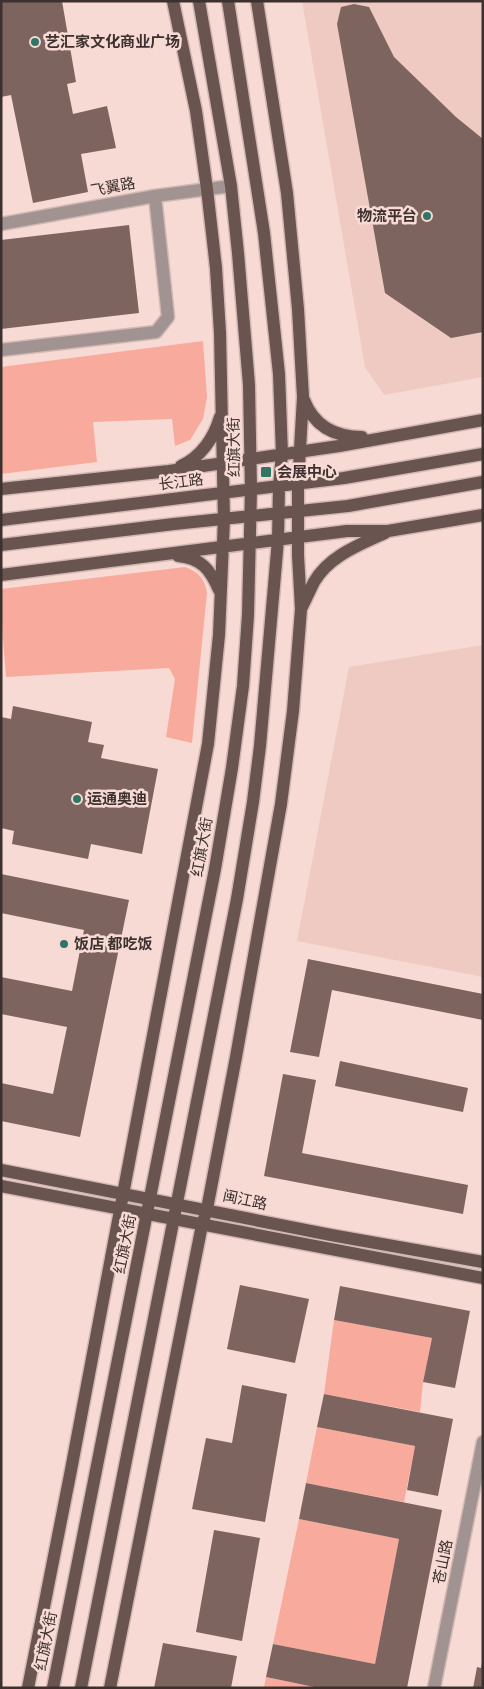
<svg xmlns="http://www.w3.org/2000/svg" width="484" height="1689" font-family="Merriweather,'Noto Sans SC',serif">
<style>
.built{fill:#eecac2}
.green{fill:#f8ab9d}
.building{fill:#7e645f}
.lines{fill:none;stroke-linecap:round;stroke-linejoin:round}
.minor-casing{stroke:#d2b8b3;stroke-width:15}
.major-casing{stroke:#d2b8b3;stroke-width:15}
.minor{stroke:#a09391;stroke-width:12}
.major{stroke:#69544f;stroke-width:12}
.poi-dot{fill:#317568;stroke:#f8dad4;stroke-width:2}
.labels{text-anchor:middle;stroke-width:5;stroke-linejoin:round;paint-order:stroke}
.poi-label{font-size:15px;font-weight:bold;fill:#3c312e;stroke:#f8dad4;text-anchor:start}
.street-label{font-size:15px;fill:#3c312e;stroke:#f8dad4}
</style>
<rect width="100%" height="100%" fill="#f8dad4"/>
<path class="built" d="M 302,1 L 483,1 L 483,377 L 384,395 L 365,367 Z
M 483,645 L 483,977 L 297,941 L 349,667 Z"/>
<path class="green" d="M 203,341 L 207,397 L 203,419 L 190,440 L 175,446 L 172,419 L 93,422 L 97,462 L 1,474 L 1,367 Z
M 185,567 C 199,572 205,579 207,593 L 192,743 L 166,737 L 175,679 L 169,668 L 6,677 L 1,615 L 1,589 Z
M 334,1320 L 432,1338 L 423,1382 L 420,1412 L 324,1394 Z
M 317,1427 L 415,1446 L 404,1502 L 306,1483 Z
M 299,1519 L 399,1539 L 375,1664 L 273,1644 Z
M 266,1677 L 319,1688 L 264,1688 Z"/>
<path class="building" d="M 1,1 L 62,1 L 76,82 L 67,84 L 73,114 L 107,106 L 116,148 L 81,154 L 88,192 L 33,203 L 11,95 L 1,97 Z
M 354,4 L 369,7 L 394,57 L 456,117 L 483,139 L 483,332 L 451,338 L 385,293 L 337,24 L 341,7 Z
M 129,225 L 139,313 L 1,329 L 1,240 Z
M 13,706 L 92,722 L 88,742 L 104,745 L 101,758 L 158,769 L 142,854 L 91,844 L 88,859 L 12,844 L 14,831 L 1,828 L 1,717 L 11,719 Z
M 1,874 L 129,900 L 80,1137 L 1,1121 L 1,1083 L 53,1094 L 67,1027 L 1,1014 L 1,977 L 72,991 L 84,930 L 1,913 Z
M 308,959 L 483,994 L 483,1020 L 332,990 L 319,1057 L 290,1052 Z
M 340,1061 L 468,1088 L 463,1112 L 335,1086 Z
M 283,1074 L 316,1080 L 302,1153 L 468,1185 L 463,1214 L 264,1176 Z
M 240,1285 L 309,1299 L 295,1363 L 227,1349 Z
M 340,1286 L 470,1311 L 455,1388 L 423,1382 L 432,1338 L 334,1320 Z
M 242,1385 L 287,1394 L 265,1522 L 192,1509 L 206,1438 L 232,1443 Z
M 324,1394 L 453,1419 L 438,1496 L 407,1490 L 415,1446 L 317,1427 Z
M 306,1483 L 442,1510 L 407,1688 L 319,1688 L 266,1677 L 273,1644 L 375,1664 L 399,1539 L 299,1519 Z
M 214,1530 L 260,1538 L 242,1641 L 196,1632 Z
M 163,1643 L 237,1656 L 231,1688 L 154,1688 Z
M 482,1663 L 483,1688 L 473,1688 L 477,1667 L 481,1668 Z"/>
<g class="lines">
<defs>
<path id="minor" d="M 1,224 L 155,196 L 231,186
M 1,350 L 156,332 L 168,317 L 155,196
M 434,1688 L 483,1442"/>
<path id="major" d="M 304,400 C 314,426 335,437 362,437
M 181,466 C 201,457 214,438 220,417
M 1,489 L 169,471 L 339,446 L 483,420
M 1,520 L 344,478 L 483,454
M 1,545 L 174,524 L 348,506 L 483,482
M 178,556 C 201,558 210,569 219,590
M 1,575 L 347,531 L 388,531 L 483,515
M 302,607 C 306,599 310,590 314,582 C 329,556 359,545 385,533
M 1,1170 L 331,1235 L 483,1262
M 1,1186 L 483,1278
M 28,1688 L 71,1470 L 208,744 L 219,635 L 224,519 L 220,333 L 216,268 L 207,189 L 196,111 L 173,1
M 53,1688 L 215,869 L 232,768 L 243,686 L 248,615 L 251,490 L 249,385 L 238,253 L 231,186 L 199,1
M 81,1688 L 237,899 L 253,802 L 260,746 L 278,540 L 279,486 L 282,454 L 279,374 L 264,233 L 228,1
M 110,1688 L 202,1225 L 207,1209 L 236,1057 L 281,804 L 293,711 L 301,609 L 298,555 L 298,484 L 303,397 L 298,309 L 287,193 L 257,1"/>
</defs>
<use href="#minor" class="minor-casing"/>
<use href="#major" class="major-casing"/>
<use href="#minor" class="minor"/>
<use href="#major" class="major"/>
</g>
<g class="poi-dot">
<circle cx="35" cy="42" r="5"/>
<circle cx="427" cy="216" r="5"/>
<rect x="260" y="466" width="12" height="12" rx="2.5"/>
<circle cx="77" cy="799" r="5"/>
<circle cx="64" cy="944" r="5"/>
</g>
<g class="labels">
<g class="poi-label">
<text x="45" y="47">艺汇家文化商业广场</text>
<text x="417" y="221" text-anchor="end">物流平台</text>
<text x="277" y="477">会展中心</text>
<text x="87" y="804">运通奥迪</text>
<text x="74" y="949">饭店 都吃饭</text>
</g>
<g class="street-label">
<text transform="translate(113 187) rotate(-11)" y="5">飞翼路</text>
<text transform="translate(234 447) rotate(-91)" y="5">红旗大街</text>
<text transform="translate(181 482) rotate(-7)" y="5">长江路</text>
<text transform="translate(202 847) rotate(-80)" y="5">红旗大街</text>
<text transform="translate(245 1200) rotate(12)" y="5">闽江路</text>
<text transform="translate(125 1244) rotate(-79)" y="5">红旗大街</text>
<text transform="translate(443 1562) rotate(-79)" y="5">苍山路</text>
<text transform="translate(46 1641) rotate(-79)" y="5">红旗大街</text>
</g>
</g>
<rect width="484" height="1689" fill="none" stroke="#3c312e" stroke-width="5"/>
</svg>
